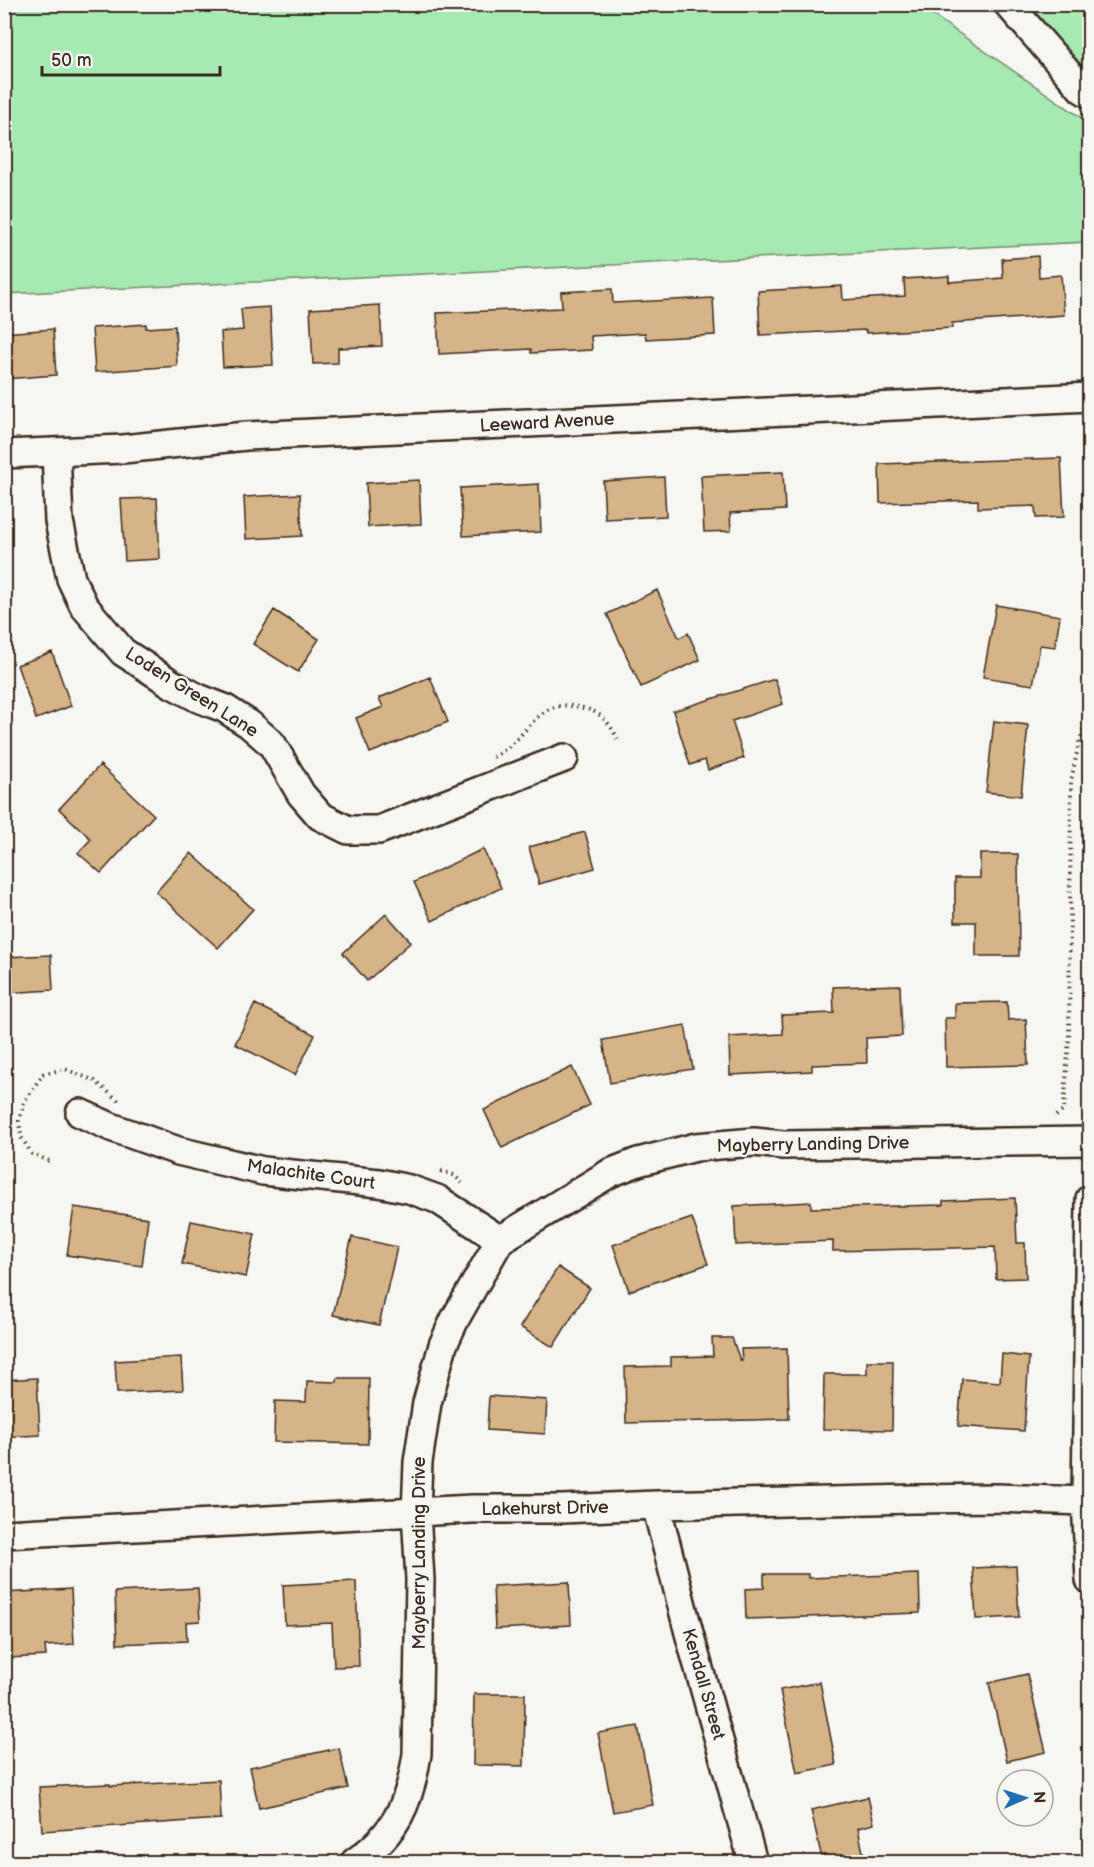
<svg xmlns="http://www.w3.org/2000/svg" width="1094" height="1867" font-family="'Balsamiq Sans',sans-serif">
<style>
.green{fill:#a7e9b2;stroke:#718a68;stroke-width:1.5}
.building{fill:#d6b488;stroke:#3b2a1e;stroke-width:1.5}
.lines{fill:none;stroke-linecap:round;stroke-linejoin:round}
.street-casing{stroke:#3b2a1e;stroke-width:32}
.path{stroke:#3b2a1e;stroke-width:4;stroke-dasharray:1.5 4.5;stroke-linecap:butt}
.street{stroke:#f6f6f2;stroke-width:27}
.labels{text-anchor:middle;stroke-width:4.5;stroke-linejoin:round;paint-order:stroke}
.street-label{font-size:18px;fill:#3b2a1e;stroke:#f6f6f2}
</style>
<rect width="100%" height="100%" fill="#f6f6f2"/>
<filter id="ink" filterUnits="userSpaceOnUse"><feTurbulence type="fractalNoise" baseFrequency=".0167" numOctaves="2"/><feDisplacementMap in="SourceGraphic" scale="12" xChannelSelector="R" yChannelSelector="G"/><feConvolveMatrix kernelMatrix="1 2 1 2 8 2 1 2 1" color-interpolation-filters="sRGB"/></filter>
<g filter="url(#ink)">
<path class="green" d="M 4,5 L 918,5 L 1089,123 L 1089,242 L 5,294 Z
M 1024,5 L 1089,5 L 1089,73 Z"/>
<path class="building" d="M 1038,256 L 1039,277 L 1061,275 L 1064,315 L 952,323 L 952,328 L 866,333 L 866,330 L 760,335 L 758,291 L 842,286 L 843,300 L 905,296 L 904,279 L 949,276 L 949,282 L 1003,278 L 1002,259 Z
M 612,289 L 613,303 L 713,298 L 715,335 L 646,339 L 645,333 L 591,336 L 592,350 L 531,353 L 531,349 L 439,354 L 437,313 L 562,308 L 561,292 Z
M 380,305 L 382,346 L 338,348 L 338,363 L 313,364 L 310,309 Z
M 270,307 L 273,365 L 223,367 L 221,332 L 243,330 L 241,309 Z
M 146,324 L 146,328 L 175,326 L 177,366 L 95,372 L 92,328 Z
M 53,329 L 56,375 L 4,379 L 4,333 Z
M 1061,458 L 1064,517 L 1036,518 L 1035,506 L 978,508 L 978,500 L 880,503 L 879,464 Z
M 783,472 L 785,510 L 730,513 L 731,531 L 704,532 L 701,476 Z
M 664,477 L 666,516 L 605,519 L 603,481 Z
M 419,480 L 421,524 L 368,527 L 366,483 Z
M 539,484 L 541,532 L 463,536 L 460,488 Z
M 300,494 L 302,536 L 246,539 L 244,497 Z
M 157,498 L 160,559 L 125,561 L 121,499 Z
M 657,590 L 679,638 L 688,633 L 700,660 L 641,687 L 607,614 Z
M 996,605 L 1060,616 L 1055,647 L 1040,645 L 1033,685 L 983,677 Z
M 274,610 L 319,639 L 298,672 L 253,644 Z
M 52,652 L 71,706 L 36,719 L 17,665 Z
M 430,677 L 448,722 L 370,753 L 356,718 L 383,707 L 379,698 Z
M 775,679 L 783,704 L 732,721 L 744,758 L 708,770 L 705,760 L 690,765 L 673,711 Z
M 994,721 L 1028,725 L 1021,796 L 986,792 Z
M 100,765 L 154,815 L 101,873 L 78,853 L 91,839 L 59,809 Z
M 585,832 L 595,868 L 539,884 L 529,847 Z
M 483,849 L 501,888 L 432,921 L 414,882 Z
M 191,853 L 253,909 L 218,948 L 156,892 Z
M 980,854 L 1018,854 L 1019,956 L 976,956 L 976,922 L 955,922 L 955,878 L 980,878 Z
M 386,914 L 411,942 L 367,981 L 343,953 Z
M 51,955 L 53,990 L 4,993 L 4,957 Z
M 900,985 L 902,1036 L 866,1038 L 867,1063 L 812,1065 L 812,1071 L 730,1075 L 729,1037 L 783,1034 L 782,1015 L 834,1013 L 833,987 Z
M 1007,1002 L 1008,1020 L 1026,1019 L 1028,1065 L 946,1067 L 945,1018 L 955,1018 L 955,1003 Z
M 255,1004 L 315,1035 L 295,1075 L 235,1044 Z
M 685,1025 L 693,1069 L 610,1083 L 603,1040 Z
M 572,1067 L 590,1105 L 502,1148 L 484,1110 Z
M 1015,1198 L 1017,1243 L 1025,1243 L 1026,1278 L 996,1279 L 995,1247 L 833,1251 L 833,1241 L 736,1245 L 734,1206 L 811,1202 L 811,1208 L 943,1205 L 943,1201 Z
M 74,1207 L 148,1218 L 142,1266 L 67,1255 Z
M 692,1218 L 708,1264 L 629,1291 L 613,1245 Z
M 191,1221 L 255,1234 L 246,1277 L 182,1264 Z
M 352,1237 L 397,1247 L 379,1325 L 333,1315 Z
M 558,1267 L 590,1288 L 553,1347 L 520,1327 Z
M 712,1338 L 732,1338 L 740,1360 L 742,1360 L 741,1349 L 787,1348 L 789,1419 L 626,1423 L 625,1367 L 671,1366 L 671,1357 L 713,1356 Z
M 1002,1354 L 1029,1357 L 1024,1431 L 958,1426 L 962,1379 L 1000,1382 Z
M 181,1357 L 183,1390 L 117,1393 L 115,1361 Z
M 867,1361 L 893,1361 L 892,1430 L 823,1429 L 824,1374 L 867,1374 Z
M 37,1378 L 40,1435 L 4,1437 L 4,1380 Z
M 337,1378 L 369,1378 L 368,1444 L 274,1442 L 275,1401 L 306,1402 L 307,1381 L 337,1382 Z
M 489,1396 L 547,1400 L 545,1434 L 487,1430 Z
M 1016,1566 L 1019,1617 L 976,1619 L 973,1568 Z
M 764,1574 L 808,1574 L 808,1578 L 919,1574 L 920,1613 L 746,1619 L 745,1589 L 764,1588 Z
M 356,1581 L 359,1666 L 334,1667 L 332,1623 L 285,1625 L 283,1585 Z
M 569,1582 L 571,1625 L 495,1629 L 493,1586 Z
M 198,1588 L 200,1621 L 186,1622 L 187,1641 L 117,1644 L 115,1592 Z
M 71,1589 L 74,1644 L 45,1646 L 46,1656 L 8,1658 L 4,1593 Z
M 1027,1674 L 1046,1752 L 1007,1761 L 989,1683 Z
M 820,1682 L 836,1765 L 797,1773 L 780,1690 Z
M 474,1694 L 525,1694 L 524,1766 L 473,1765 Z
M 638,1726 L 653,1805 L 613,1812 L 598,1733 Z
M 339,1748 L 348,1788 L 259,1808 L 250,1767 Z
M 219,1780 L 221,1819 L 42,1831 L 39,1787 L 110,1784 L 110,1786 Z
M 868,1797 L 874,1824 L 858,1828 L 865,1863 L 823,1863 L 811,1810 Z"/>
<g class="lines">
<defs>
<path id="street" d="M 1008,4 L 1082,89 L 1090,94
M 56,452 L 59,521 L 71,579 L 84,606 L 123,652 L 172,684 L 198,698 L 224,708 L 249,724 L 272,744 L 301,794 L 320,816 L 348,830 L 379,830 L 564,758
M 4,454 L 123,449 L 246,436 L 1090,397
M 80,1113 L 111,1127 L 178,1151 L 263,1171 L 379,1183 L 409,1189 L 437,1199 L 500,1240
M 1090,1199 L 1086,1501 L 1090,1580
M 656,1505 L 689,1633 L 753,1862
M 4,1534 L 472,1509 L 562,1509 L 656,1505 L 914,1499 L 997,1498 L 1086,1501
M 355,1862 C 396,1834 410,1802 417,1754 L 420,1579 L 416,1513 L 418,1462 L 427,1403 L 443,1345 L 455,1319 L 500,1240 L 610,1173 L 638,1162 L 696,1147 L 754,1142 L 783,1145 L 1090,1141"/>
</defs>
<use href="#street" class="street-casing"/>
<path class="path" d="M 493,757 C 501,752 510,747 516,740 C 540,715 548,698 587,709 C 602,713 613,727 618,741
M 1056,1116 L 1064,1110 L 1069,1037 L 1071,781 L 1079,743 L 1090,711
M 49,1161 L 32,1154 L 21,1137 L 19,1121 L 24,1102 L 43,1074 L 65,1069 L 95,1081 L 119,1101
M 441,1171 L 454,1175 L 462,1183"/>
<use href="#street" class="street"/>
</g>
</g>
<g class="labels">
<g class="street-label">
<text transform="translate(547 422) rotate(-3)" y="6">Leeward Avenue</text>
<text transform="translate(192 692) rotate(32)" y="6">Loden Green Lane</text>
<text transform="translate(813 1144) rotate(-1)" y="6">Mayberry Landing Drive</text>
<text transform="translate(311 1174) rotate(8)" y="6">Malachite Court</text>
<text transform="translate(545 1508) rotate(-1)" y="6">Lakehurst Drive</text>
<text transform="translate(419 1553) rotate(-90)" y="6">Mayberry Landing Drive</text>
<text transform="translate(704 1684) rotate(74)" y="6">Kendall Street</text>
</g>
</g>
<rect width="1094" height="1867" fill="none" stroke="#f6f6f2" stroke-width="24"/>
<rect x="12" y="12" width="1070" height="1843" fill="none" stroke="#3b2a1e" stroke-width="2" filter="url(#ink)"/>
<g transform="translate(1025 1798) rotate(87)"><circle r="28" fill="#f6f6f2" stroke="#aba49d" stroke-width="1.5"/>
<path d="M0-4.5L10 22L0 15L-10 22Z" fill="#1f6fb2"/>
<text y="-9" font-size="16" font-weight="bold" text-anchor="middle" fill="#3b2a1e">N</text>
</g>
<path d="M42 66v9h178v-9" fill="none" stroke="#3b2a1e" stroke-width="3"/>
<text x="51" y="66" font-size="18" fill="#3b2a1e" stroke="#f6f6f2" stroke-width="4.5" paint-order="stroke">50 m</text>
</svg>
